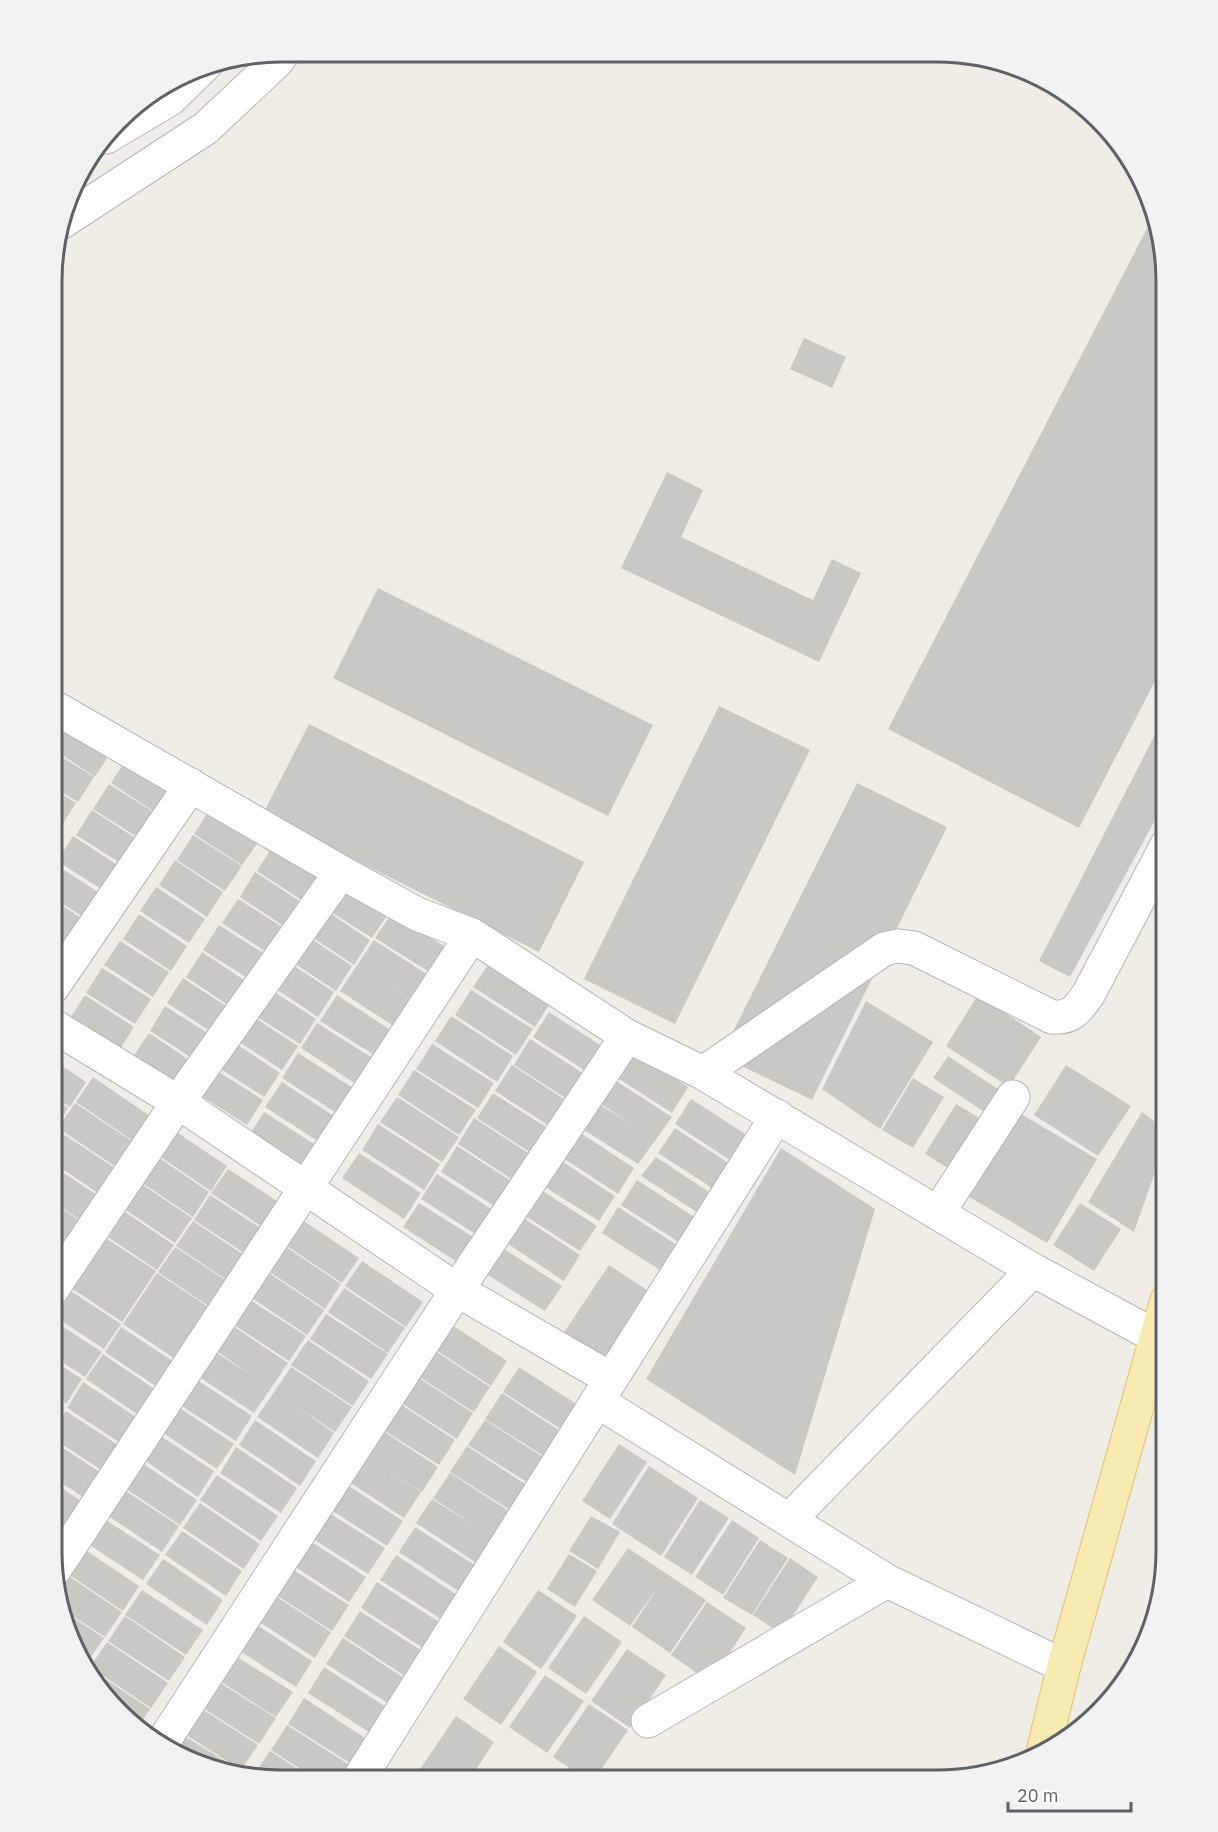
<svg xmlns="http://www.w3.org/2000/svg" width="1218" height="1832" font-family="'IBM Plex Sans',sans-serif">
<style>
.building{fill:#cac8c3}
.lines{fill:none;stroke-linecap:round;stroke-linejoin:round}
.minor-casing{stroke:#b3b6ba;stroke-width:35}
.major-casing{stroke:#e6bf68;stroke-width:35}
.minor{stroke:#fff;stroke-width:33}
.major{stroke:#f8ebb2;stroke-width:33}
.rim{fill:none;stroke:#5e6165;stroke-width:3}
</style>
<rect width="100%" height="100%" fill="#efede6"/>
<path class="building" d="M 1154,215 L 1167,281 L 1167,658 L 1079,828 L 888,729 Z
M 804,338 L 846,357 L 832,388 L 790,369 Z
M 667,472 L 703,490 L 681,537 L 813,600 L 832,559 L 861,573 L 819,662 L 621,568 Z
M 378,588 L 653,725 L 608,816 L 333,678 Z
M 719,706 L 810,750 L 675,1024 L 584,979 Z
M 1167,711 L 1167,798 L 1070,977 L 1039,961 Z
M 63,720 L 111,752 L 95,777 L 52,748 L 52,736 Z
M 309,724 L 584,862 L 539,952 L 263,814 Z
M 52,751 L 94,777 L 78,802 L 52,786 Z
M 127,758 L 175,790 L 159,815 L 111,783 Z
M 857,783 L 947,827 L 812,1100 L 721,1056 Z
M 109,784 L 158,815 L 142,840 L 93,809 Z
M 52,788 L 76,803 L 60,828 L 52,823 Z
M 210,809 L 259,841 L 242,865 L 194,834 Z
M 92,810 L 140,841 L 125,866 L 76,835 Z
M 193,835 L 242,866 L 225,891 L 177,860 Z
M 73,836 L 122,868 L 106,892 L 57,861 Z
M 273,846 L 321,878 L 306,903 L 257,871 Z
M 175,860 L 223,892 L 207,917 L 159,885 Z
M 55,864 L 104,896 L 88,920 L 52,897 L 52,869 Z
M 255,872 L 304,904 L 288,929 L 240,897 Z
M 339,883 L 388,914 L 372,938 L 323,907 Z
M 156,887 L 205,919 L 189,943 L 140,911 Z
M 52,899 L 86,921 L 70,946 L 52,934 Z
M 238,899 L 287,930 L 271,955 L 222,923 Z
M 322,908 L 370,940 L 354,965 L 306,933 Z
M 392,913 L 453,952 L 437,977 L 375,938 Z
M 139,914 L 187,946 L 171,971 L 123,939 Z
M 219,925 L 268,956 L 252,981 L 203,950 Z
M 304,934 L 352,966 L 336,991 L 288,959 Z
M 52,938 L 68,949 L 52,963 Z
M 374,940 L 436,980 L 419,1006 L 380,980 L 418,1006 L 401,1031 L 340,991 Z
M 120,941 L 169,972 L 153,997 L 104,965 Z
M 202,952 L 250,984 L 234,1009 L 186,977 Z
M 285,960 L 334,992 L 318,1017 L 270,985 Z
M 490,962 L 551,1002 L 535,1027 L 473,987 Z
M 102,968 L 151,999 L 135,1024 L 86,993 Z
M 183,978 L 232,1010 L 216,1035 L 167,1003 Z
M 268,988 L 316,1019 L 300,1044 L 251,1013 Z
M 471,990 L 533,1029 L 516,1055 L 455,1015 Z
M 85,995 L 134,1027 L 118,1052 L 69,1020 Z
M 337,995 L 398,1035 L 382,1060 L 320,1021 Z
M 978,995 L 1041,1037 L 1009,1087 L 946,1046 Z
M 866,1001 L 933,1042 L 880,1129 L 822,1089 Z
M 165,1006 L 214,1037 L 198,1062 L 150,1031 Z
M 549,1012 L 611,1052 L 595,1077 L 533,1037 Z
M 249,1014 L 298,1046 L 282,1070 L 233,1038 Z
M 451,1016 L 513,1056 L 497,1082 L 435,1041 Z
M 317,1023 L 379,1062 L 362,1088 L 301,1048 Z
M 149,1033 L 197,1065 L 181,1089 L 132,1058 Z
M 530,1039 L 592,1079 L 575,1104 L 514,1065 Z
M 232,1041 L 280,1073 L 264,1097 L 216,1066 Z
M 432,1044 L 494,1083 L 478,1108 L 416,1069 Z
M 627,1048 L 688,1087 L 672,1113 L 610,1073 Z
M 298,1053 L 361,1093 L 344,1118 L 282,1078 Z
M 948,1056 L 1001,1091 L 986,1113 L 933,1078 Z
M 52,1059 L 86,1082 L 70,1107 L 52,1095 Z
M 512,1065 L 573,1105 L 557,1131 L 495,1091 Z
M 1066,1065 L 1131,1106 L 1098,1156 L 1034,1115 Z
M 214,1069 L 263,1100 L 247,1125 L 198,1094 Z
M 414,1070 L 476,1110 L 459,1135 L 398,1095 Z
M 93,1077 L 153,1118 L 136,1143 L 76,1102 Z
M 610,1077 L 672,1117 L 638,1164 L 576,1125 L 592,1100 L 631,1124 L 595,1100 Z
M 913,1078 L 944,1097 L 913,1148 L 882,1130 Z
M 282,1082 L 343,1122 L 327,1147 L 265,1107 Z
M 493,1093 L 555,1133 L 539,1158 L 477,1118 Z
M 52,1097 L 68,1108 L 52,1134 Z
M 397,1097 L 459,1137 L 442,1162 L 380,1122 Z
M 691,1099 L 753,1139 L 736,1164 L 675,1124 Z
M 75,1103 L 136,1144 L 119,1169 L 58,1128 Z
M 956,1104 L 986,1122 L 956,1173 L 925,1154 Z
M 1016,1111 L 1097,1159 L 1047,1243 L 966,1195 Z
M 264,1112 L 325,1151 L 309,1176 L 248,1137 Z
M 1142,1112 L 1167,1131 L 1167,1138 L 1134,1232 L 1088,1202 Z
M 474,1118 L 536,1158 L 519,1184 L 458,1144 Z
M 378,1124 L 440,1164 L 424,1190 L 362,1150 Z
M 166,1125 L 227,1166 L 211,1191 L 150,1150 Z
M 573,1128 L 634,1168 L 618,1194 L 557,1154 Z
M 675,1128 L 736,1168 L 720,1193 L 658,1153 Z
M 57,1130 L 118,1170 L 101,1195 L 52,1162 L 52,1138 Z
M 457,1146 L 519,1186 L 502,1211 L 441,1172 Z
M 781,1148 L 875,1209 L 795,1475 L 646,1379 Z
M 149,1151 L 209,1192 L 193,1217 L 132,1176 Z
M 359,1153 L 421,1193 L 404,1219 L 342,1178 Z
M 554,1156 L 615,1196 L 599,1221 L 537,1182 Z
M 656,1157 L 715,1196 L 703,1216 L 641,1176 Z
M 52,1165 L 100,1197 L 83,1222 L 52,1201 Z
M 228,1169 L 289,1209 L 273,1234 L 211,1193 Z
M 437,1174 L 499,1214 L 483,1239 L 421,1199 Z
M 131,1177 L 192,1218 L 175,1243 L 114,1202 Z
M 637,1180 L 699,1220 L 683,1245 L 621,1205 Z
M 535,1186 L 597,1226 L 580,1251 L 519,1212 Z
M 210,1195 L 271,1235 L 255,1260 L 194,1220 Z
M 52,1202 L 83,1223 L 51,1269 Z
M 419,1203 L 481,1242 L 465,1267 L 403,1227 Z
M 1080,1203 L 1121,1229 L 1094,1271 L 1053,1245 Z
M 113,1204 L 174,1245 L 157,1270 L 96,1229 Z
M 618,1207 L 680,1247 L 663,1272 L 602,1233 Z
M 519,1215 L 580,1255 L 564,1281 L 502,1240 Z
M 298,1217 L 359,1258 L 342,1283 L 281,1242 Z
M 193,1221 L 253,1261 L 237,1287 L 176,1246 Z
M 95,1231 L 156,1271 L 122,1322 L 61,1281 Z
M 280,1243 L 341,1284 L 325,1309 L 264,1268 Z
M 499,1246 L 562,1286 L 545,1311 L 483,1272 Z
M 175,1247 L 236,1287 L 219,1313 L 158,1272 Z
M 362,1261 L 423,1302 L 406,1327 L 345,1286 Z
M 609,1265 L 656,1296 L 608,1368 L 561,1337 Z
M 263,1269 L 324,1310 L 307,1335 L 246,1294 Z
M 157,1273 L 219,1314 L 184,1365 L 123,1324 Z
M 60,1284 L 121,1324 L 104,1349 L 51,1314 L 51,1296 Z
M 344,1288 L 405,1328 L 388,1353 L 328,1312 Z
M 244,1296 L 306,1336 L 289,1361 L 228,1321 Z
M 326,1314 L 388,1354 L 371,1379 L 310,1339 Z
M 51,1319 L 102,1352 L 85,1377 L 51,1355 Z
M 446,1321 L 507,1361 L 491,1386 L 430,1346 Z
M 227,1322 L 288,1363 L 254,1413 L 193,1373 L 209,1348 L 251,1375 L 211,1347 Z
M 121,1327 L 183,1368 L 166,1393 L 105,1352 Z
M 308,1340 L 369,1381 L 353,1406 L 291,1365 Z
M 429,1347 L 490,1387 L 474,1412 L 413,1373 Z
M 103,1354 L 163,1395 L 147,1421 L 86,1379 Z
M 51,1359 L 82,1379 L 66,1404 L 51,1395 Z
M 291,1367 L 352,1407 L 335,1432 L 294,1404 L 334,1433 L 318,1458 L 257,1417 Z
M 519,1367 L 581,1407 L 564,1431 L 503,1392 Z
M 411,1373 L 473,1413 L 457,1439 L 395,1399 Z
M 191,1376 L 252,1416 L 236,1441 L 174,1401 Z
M 83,1382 L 145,1423 L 128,1448 L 67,1408 Z
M 502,1393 L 563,1433 L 547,1458 L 485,1419 Z
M 51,1399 L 65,1408 L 51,1428 Z
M 394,1400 L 455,1440 L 439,1465 L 377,1426 Z
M 172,1403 L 234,1444 L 217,1469 L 156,1428 Z
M 66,1411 L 127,1451 L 110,1476 L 51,1437 L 51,1432 Z
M 255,1420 L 316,1461 L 300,1486 L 239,1445 Z
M 485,1420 L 546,1459 L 530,1484 L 468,1445 Z
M 377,1427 L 438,1467 L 422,1492 L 381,1466 L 421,1492 L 404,1518 L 343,1478 Z
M 153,1431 L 214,1471 L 198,1497 L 137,1455 Z
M 51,1440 L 109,1478 L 92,1503 L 51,1476 Z
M 619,1444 L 647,1462 L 610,1519 L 582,1501 Z
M 467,1446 L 528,1486 L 512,1511 L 450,1472 Z
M 236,1447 L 297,1488 L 281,1513 L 220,1473 Z
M 136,1459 L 197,1500 L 180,1525 L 119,1484 Z
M 649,1466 L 698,1498 L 661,1556 L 612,1524 Z
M 450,1473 L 512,1513 L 478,1564 L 416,1523 L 432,1499 L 473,1525 L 433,1498 Z
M 217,1475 L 278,1516 L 261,1541 L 200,1500 Z
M 51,1481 L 90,1507 L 73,1532 L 51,1517 Z
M 341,1481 L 403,1521 L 387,1546 L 325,1506 Z
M 118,1486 L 179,1526 L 162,1552 L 101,1511 Z
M 700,1500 L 729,1518 L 692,1575 L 664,1557 Z
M 200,1503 L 260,1544 L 244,1569 L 183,1528 Z
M 323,1509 L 385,1548 L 368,1574 L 307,1535 Z
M 98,1515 L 160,1555 L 143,1580 L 82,1540 Z
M 591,1516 L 620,1532 L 598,1569 L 569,1551 Z
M 732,1520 L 759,1538 L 723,1595 L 695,1577 Z
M 51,1525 L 70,1538 L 51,1552 Z
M 415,1527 L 476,1566 L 460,1592 L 399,1552 Z
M 182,1531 L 242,1571 L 226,1596 L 165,1555 Z
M 304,1537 L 366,1577 L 349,1602 L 288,1562 Z
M 760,1540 L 788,1558 L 752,1615 L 723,1598 Z
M 78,1545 L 139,1586 L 123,1611 L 62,1570 Z
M 628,1548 L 706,1600 L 670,1653 L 632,1627 L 659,1585 L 630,1626 L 592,1600 Z
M 569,1554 L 597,1571 L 575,1607 L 547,1589 Z
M 396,1555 L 457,1595 L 441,1619 L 380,1580 Z
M 790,1558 L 818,1577 L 781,1634 L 753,1615 Z
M 163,1559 L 223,1600 L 207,1625 L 146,1584 Z
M 287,1566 L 349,1605 L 332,1631 L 270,1591 Z
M 61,1571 L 122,1612 L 105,1637 L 62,1609 L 56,1578 Z
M 377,1582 L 439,1622 L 423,1648 L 361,1608 Z
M 142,1590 L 203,1630 L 186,1655 L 125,1615 Z
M 538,1590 L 577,1616 L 541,1669 L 503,1642 Z
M 269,1592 L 331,1632 L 315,1658 L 253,1618 Z
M 707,1602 L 746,1628 L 710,1682 L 671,1655 Z
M 63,1611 L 104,1638 L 87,1663 L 79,1658 L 69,1640 Z
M 360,1611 L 422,1651 L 405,1676 L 344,1636 Z
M 125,1616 L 185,1657 L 169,1681 L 108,1641 Z
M 584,1616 L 622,1642 L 586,1694 L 548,1668 Z
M 251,1621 L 312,1661 L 296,1687 L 234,1647 Z
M 343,1638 L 404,1678 L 388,1703 L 326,1664 Z
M 107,1642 L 168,1683 L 151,1708 L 90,1667 Z
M 499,1646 L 537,1672 L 501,1725 L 463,1699 Z
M 627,1649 L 666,1675 L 630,1728 L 591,1701 Z
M 231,1653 L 293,1692 L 276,1717 L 215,1678 Z
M 324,1667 L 386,1707 L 369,1732 L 308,1693 Z
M 89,1668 L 150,1709 L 137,1729 L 99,1691 L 87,1671 Z
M 545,1675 L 584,1701 L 547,1753 L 509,1727 Z
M 214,1679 L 276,1718 L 259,1744 L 197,1704 Z
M 304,1698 L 365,1738 L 350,1763 L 288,1724 Z
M 589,1704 L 628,1730 L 594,1780 L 587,1780 L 553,1757 Z
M 196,1705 L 258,1745 L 241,1770 L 180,1731 Z
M 456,1716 L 494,1742 L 469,1780 L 436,1780 L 420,1769 Z
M 287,1725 L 348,1764 L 339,1779 L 316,1779 L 271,1750 Z
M 178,1732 L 241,1771 L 238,1776 L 193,1764 L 167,1749 Z
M 270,1751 L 313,1779 L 258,1779 L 253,1776 Z"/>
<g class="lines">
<defs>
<path id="minor" d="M 106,137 L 170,99 L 207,63
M 62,222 L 206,128 L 277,61 L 284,51
M 52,706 L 341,872 L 417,914 L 472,935 L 627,1036 L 703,1073 L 1033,1270 L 1157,1337
M 52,988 L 191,785
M 52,1025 L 178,1102 L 457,1290 L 611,1379
M 703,1073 L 884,949 L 897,946 L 914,948 L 1052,1017 C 1072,1019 1079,1008 1089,993 L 1167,845
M 938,1213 L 1013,1097
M 51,1291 L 178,1102 L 341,872
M 597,1401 L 887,1581 L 1064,1666
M 789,1520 L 1033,1270
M 55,1569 L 472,935
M 648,1721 L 887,1581
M 161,1745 L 457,1290 L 627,1036
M 359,1779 L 777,1116"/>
<path id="major" d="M 1043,1752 L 1064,1666 L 1167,1300"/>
</defs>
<use href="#minor" class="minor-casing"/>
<use href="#major" class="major-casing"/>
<use href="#minor" class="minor"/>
<use href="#major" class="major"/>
</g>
<path d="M0 0H1218V1832H0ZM281 62H937A219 219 0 0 1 1156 281V1551A219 219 0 0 1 937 1770H281A219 219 0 0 1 62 1551V281A219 219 0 0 1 281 62Z" fill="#f2f2f3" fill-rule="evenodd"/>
<path class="rim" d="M281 62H937A219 219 0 0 1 1156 281V1551A219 219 0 0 1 937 1770H281A219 219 0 0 1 62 1551V281A219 219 0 0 1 281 62Z"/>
<path d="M1008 1802v9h123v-9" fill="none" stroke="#5e6165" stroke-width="3"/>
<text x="1017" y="1802" font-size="18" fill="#5e6165" stroke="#ffffff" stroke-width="4.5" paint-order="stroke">20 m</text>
</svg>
